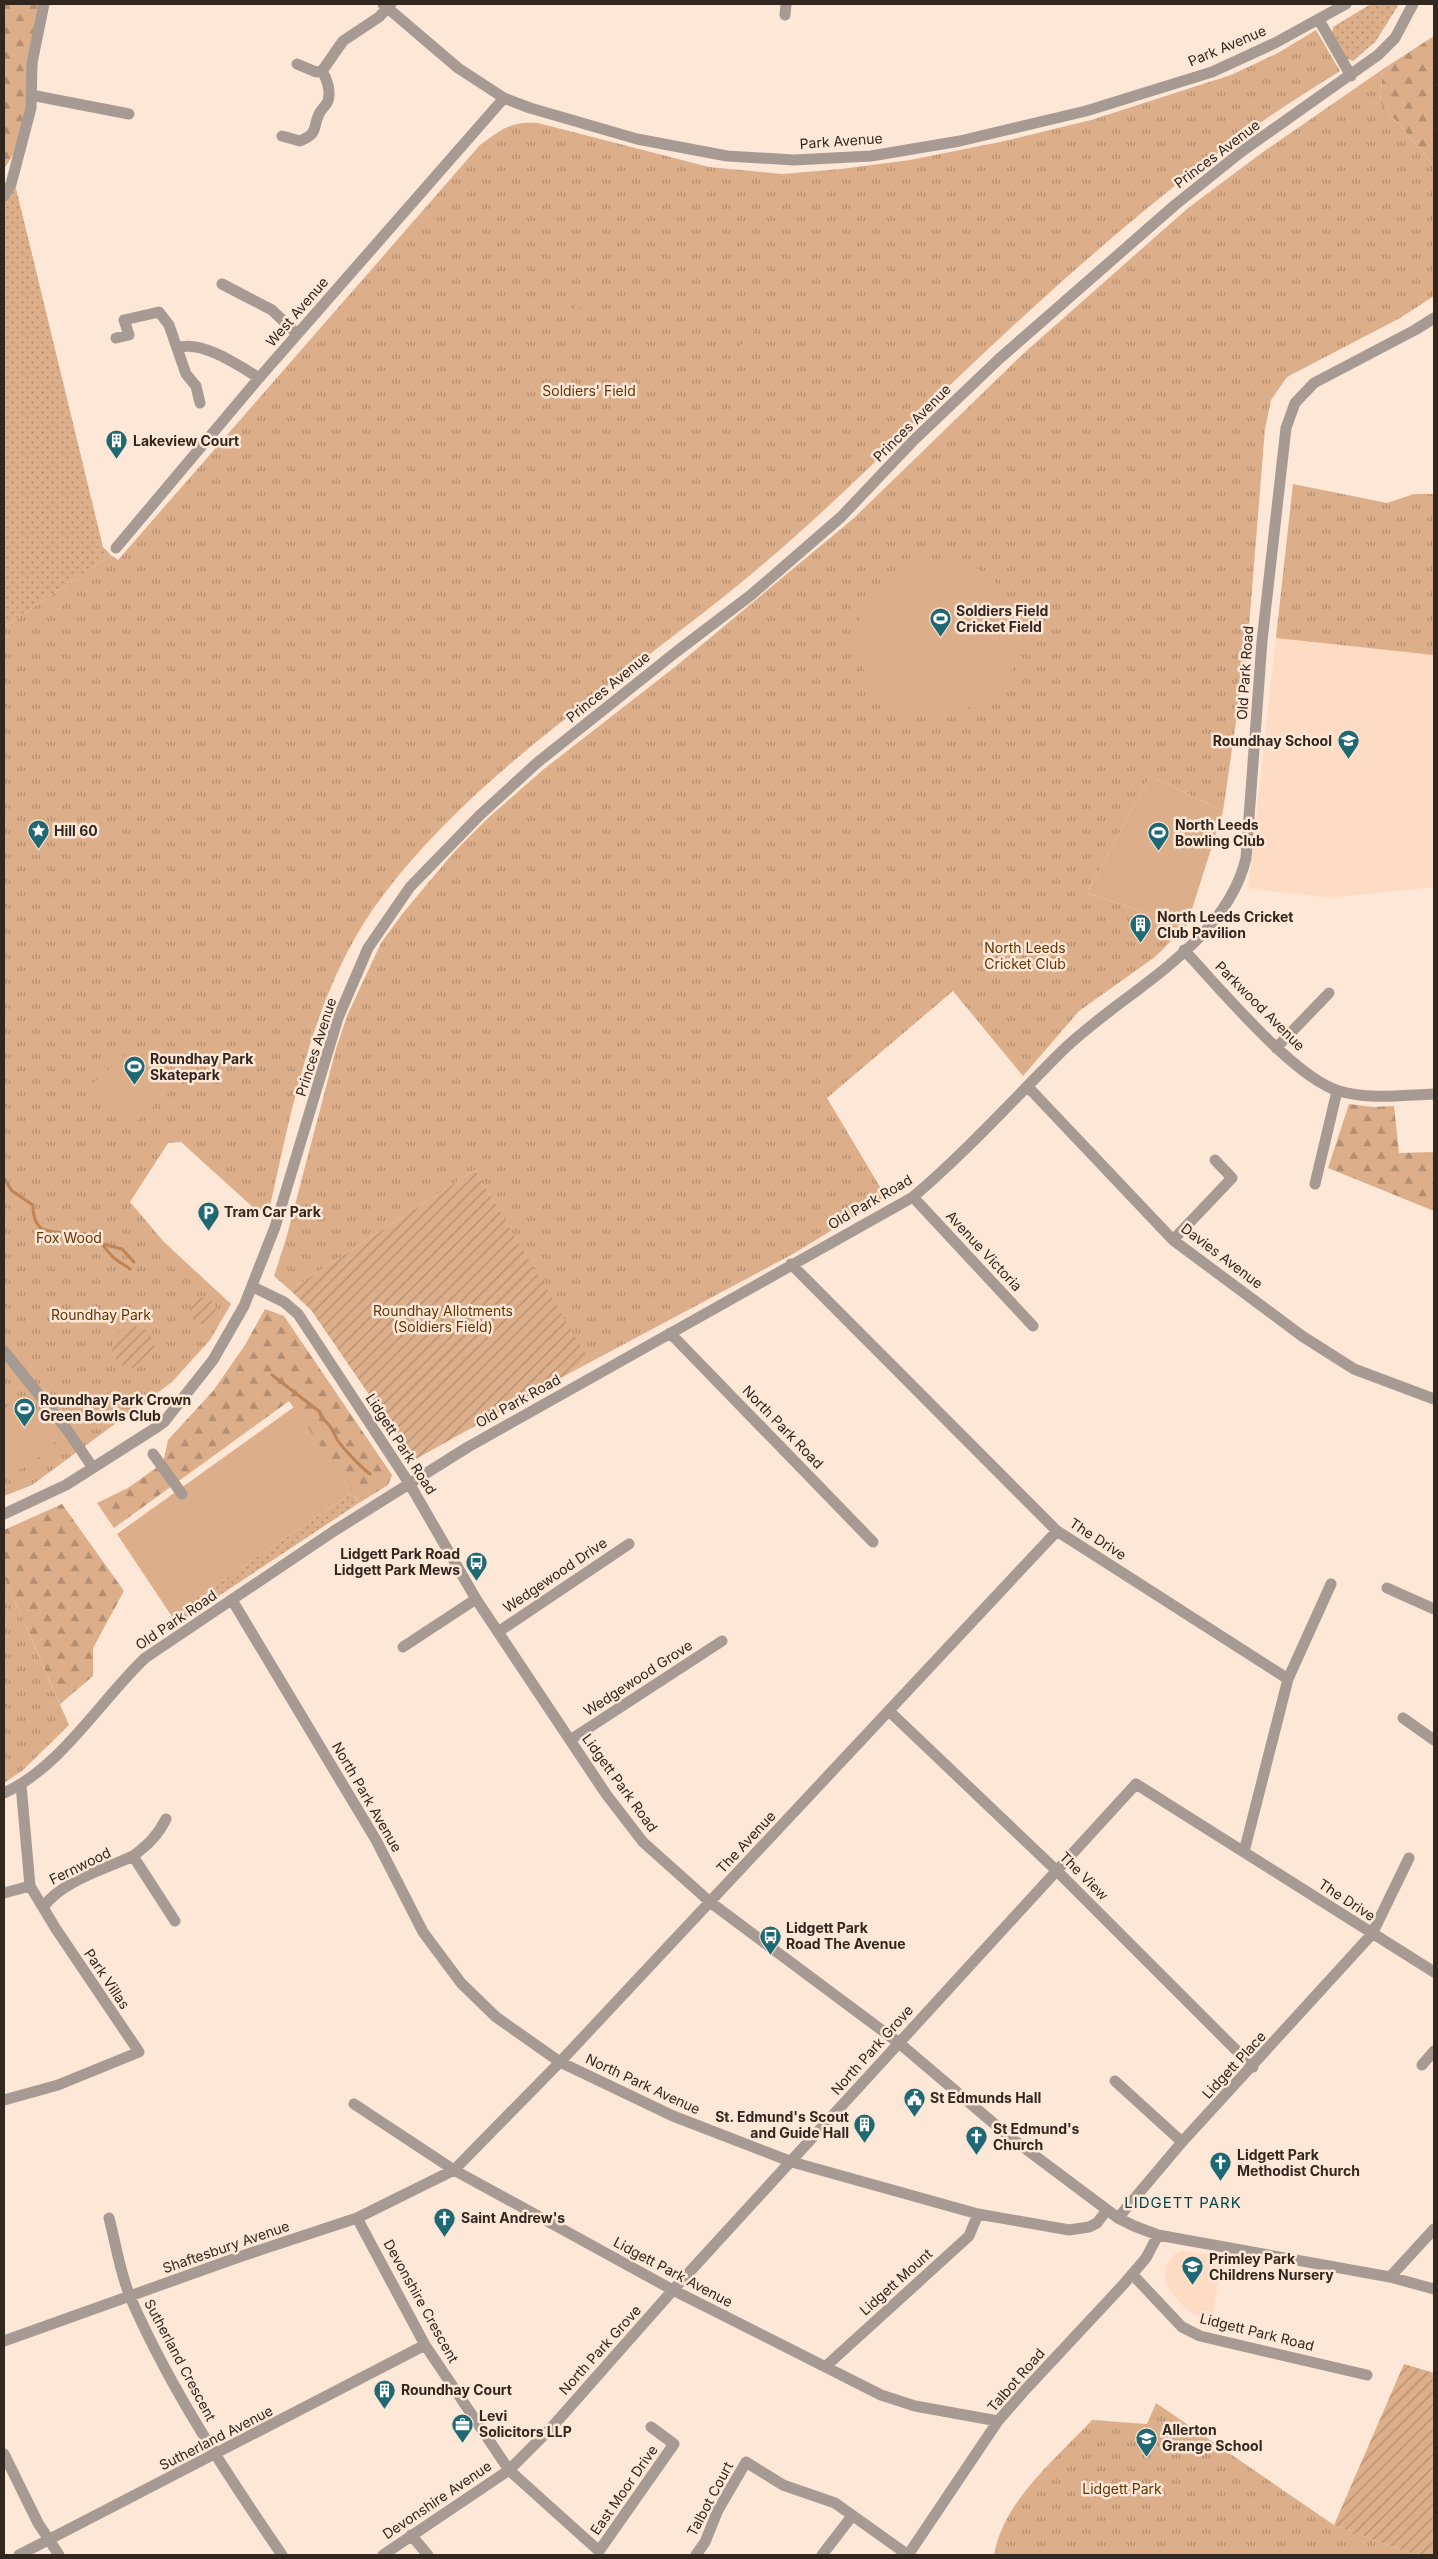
<svg xmlns="http://www.w3.org/2000/svg" width="1438" height="2559" font-family="Inter,sans-serif">
<style>
.built{fill:#fedcc3}
.grass{fill:url(#grass-dots)}
.forest{fill:url(#forest-firs)}
.park{fill:url(#park-tufts)}
.garden{fill:url(#garden-furrows)}
.pitch{fill:#ddae8a}
.lines{fill:none;stroke-linecap:round;stroke-linejoin:round}
.stream{stroke:#bd8558;stroke-width:3}
.minor{stroke:#a69a92;stroke-width:11}
.labels{text-anchor:middle;stroke-width:5;stroke-linejoin:round;paint-order:stroke}
.street-label{font-size:14px;fill:#31271f;stroke:#fde7d7}
.park-label{font-size:14px;fill:#643403;stroke:#fde7d7}
.poi-label{font-size:14px;font-weight:bold;fill:#31271f;stroke:#fde7d7;text-anchor:start}
.neighbourhood-label{font-size:15px;letter-spacing:1px;fill:#04454d;stroke:#fde7d7}
</style>
<defs>
<pattern id="grass-dots" width="8" height="8" patternUnits="userSpaceOnUse" patternTransform="scale(1.25)"><rect width="8" height="8" fill="#ddae8a"/><path d="M2 2h.1M6 6h.1" fill="none" stroke="#b48e70" stroke-width="1.8" stroke-linecap="round"/></pattern>
<pattern id="forest-firs" width="22" height="20" patternUnits="userSpaceOnUse" patternTransform="scale(1.25)"><rect width="22" height="20" fill="#ddae8a"/><path d="M5 1l3.5 6h-7zM16 11l3.5 6h-7z" fill="#b48e70"/></pattern>
<pattern id="park-tufts" width="24" height="20" patternUnits="userSpaceOnUse" patternTransform="scale(1.25)"><rect width="24" height="20" fill="#ddae8a"/><path d="M3 7l-1-3M5 7V3M7 7l1-3M15 17l-1-3M17 17v-4M19 17l1-3" fill="none" stroke="#b48e70"/></pattern>
<pattern id="garden-furrows" width="10" height="10" patternUnits="userSpaceOnUse" patternTransform="scale(1.25)"><rect width="10" height="10" fill="#ddae8a"/><path d="M-1 1l2-2M0 10L10 0M9 11l2-2" fill="none" stroke="#b48e70"/></pattern>
</defs>
<rect width="100%" height="100%" fill="#fde7d7"/>
<path class="built" d="M 1293,484 L 1387,503 L 1414,494 L 1434,494 L 1434,887 L 1329,898 L 1248,888 Z
M 1184,2251 L 1223,2256 L 1212,2319 L 1193,2314 L 1185,2308 L 1169,2290 L 1165,2281 L 1166,2265 L 1176,2253 Z"/>
<path class="grass" d="M 1371,4 L 1399,4 L 1376,41 L 1353,61 L 1347,59 L 1332,34 L 1333,27 Z
M 15,184 L 103,547 L 111,555 L 4,627 L 4,199 Z
M 352,1493 L 359,1503 L 178,1623 L 171,1615 Z"/>
<path class="forest" d="M 4,4 L 44,4 C 37,58 37,124 4,169 Z
M 1434,36 L 1434,166 L 1380,102 L 1383,69 Z
M 1349,1104 L 1373,1107 L 1394,1106 L 1399,1153 L 1434,1152 L 1434,1211 L 1328,1168 Z
M 265,1309 L 284,1316 L 392,1475 L 388,1485 L 359,1503 L 289,1401 L 114,1528 L 97,1503 L 128,1488 L 163,1463 L 168,1440 L 213,1391 L 245,1345 Z
M 62,1504 L 124,1591 L 93,1648 L 93,1676 L 60,1704 L 4,1577 L 4,1530 Z"/>
<path class="park" d="M 1316,30 L 1340,71 C 1292,101 1244,132 1199,167 C 1112,234 1029,310 949,386 C 930,405 912,425 893,444 C 853,484 811,523 768,560 C 641,669 486,760 384,894 C 313,987 292,1108 267,1220 L 181,1142 L 168,1143 L 130,1202 L 164,1242 L 231,1304 L 210,1340 L 172,1382 L 32,1485 L 4,1496 L 4,627 L 111,555 L 118,560 L 480,145 C 502,129 510,121 538,123 L 709,167 L 782,174 L 841,169 L 910,160 L 1000,142 L 1091,120 L 1231,75 L 1278,53 Z
M 1383,69 L 1380,102 L 1434,166 L 1434,296 L 1400,318 L 1287,377 L 1271,400 L 1265,429 L 1248,639 L 1223,811 L 1150,776 L 1087,893 L 1187,925 L 1155,957 L 1079,1011 L 1023,1076 L 953,991 L 827,1098 L 886,1197 L 793,1254 L 568,1374 L 587,1359 L 475,1170 L 290,1290 L 274,1276 L 286,1239 L 336,1049 L 347,1016 L 381,943 L 403,913 L 454,852 L 489,817 L 544,769 L 675,667 L 854,518 L 1024,353 L 1188,208 L 1263,152 Z
M 1293,484 L 1387,503 L 1414,494 L 1434,494 L 1434,655 L 1276,638 Z
M 4,1577 L 69,1725 L 22,1771 L 4,1783 Z
M 1156,2403 L 1334,2525 L 1415,2555 L 994,2555 C 1003,2501 1056,2459 1092,2420 L 1147,2424 Z"/>
<path class="garden" d="M 475,1170 L 588,1358 L 568,1374 L 414,1460 L 311,1310 L 290,1290 Z
M190 1311a13 13 0 1 1 26 0a13 13 0 1 1-26 0Z
M112 1347a21 21 0 1 1 42 0a21 21 0 1 1-42 0Z
M 1404,2364 L 1434,2373 L 1434,2555 L 1415,2555 L 1334,2525 Z"/>
<path class="pitch" d="M 590,275 L 594,278 L 572,322 L 569,320 Z
M 750,328 L 754,331 L 732,374 L 728,371 Z
M 955,559 C 978,566 991,576 1007,595 C 1018,609 1025,625 1024,643 C 1024,655 1014,667 1007,676 C 981,708 939,729 900,708 C 890,702 880,696 874,687 C 838,637 862,578 921,562 C 932,559 944,559 955,559 Z
M 1150,776 L 1223,811 L 1187,925 L 1087,893 Z
M 136,1045 L 174,1088 L 130,1127 L 92,1084 Z
M 23,1396 L 56,1446 L 7,1478 L 4,1474 L 4,1409 Z
M 294,1407 L 352,1493 L 171,1615 L 117,1534 Z"/>
<g class="lines">
<path class="stream" d="M 4,1178 L 12,1191 L 33,1205 C 33,1247 68,1225 92,1236 C 102,1241 106,1251 114,1258 C 119,1262 125,1265 130,1269
M 103,1244 L 122,1249 L 134,1262
M 272,1375 L 320,1412 L 321,1417 C 332,1427 331,1428 337,1439 C 343,1449 361,1467 370,1474"/>
<path class="minor" d="M 383,4 L 458,68 L 504,98 L 530,108 L 637,139 L 727,156 L 794,160 L 871,156 L 960,141 L 1086,111 L 1212,72 L 1275,43 L 1346,4
M 785,15 L 786,4
M 1319,20 L 1351,76
M 297,64 L 316,72 L 322,71 L 343,41 L 379,17 L 391,4
M 31,95 L 129,114
M 282,136 L 300,141 C 319,133 312,129 319,114 C 321,109 326,106 328,101 C 331,91 327,79 322,71
M 4,196 L 11,184 L 31,108 L 32,63 L 44,4
M 222,284 L 272,310 L 297,334
M 116,338 L 129,335 L 124,320 L 159,312 L 169,325 L 186,374 L 196,386 L 200,403
M 178,348 C 200,339 240,366 259,378
M 116,548 L 259,378 L 504,98
M 1184,950 C 1218,986 1294,1078 1339,1091 C 1370,1100 1403,1095 1434,1094
M 1276,1048 L 1329,993
M 1028,1087 L 1173,1240 L 1302,1336 L 1354,1369 L 1434,1399
M 1315,1184 L 1337,1091
M 913,1197 L 1033,1326
M 1173,1240 L 1232,1178 L 1215,1160
M 791,1264 L 1057,1531 L 1288,1679 L 1244,1852
M 253,1287 L 284,1302 L 298,1314 L 409,1483 L 476,1599 L 606,1794 L 643,1842 L 710,1902 L 899,2043 L 1011,2138 L 1118,2218 L 1134,2226 L 1158,2235 L 1390,2277 L 1434,2289
M 670,1333 L 873,1542
M 4,1351 L 68,1431 L 93,1468
M 153,1454 L 182,1494
M 4,1514 L 66,1485 L 157,1427 L 164,1422 L 213,1360 L 244,1306 L 275,1227 L 338,1018 L 368,948 L 410,887 L 480,815 L 538,762 L 676,652 L 751,595 L 841,517 L 914,440 L 999,359 L 1175,205 L 1241,152 L 1378,55 L 1395,38 L 1413,4
M 1387,1588 L 1434,1609
M 232,1600 L 376,1840 L 423,1932 L 461,1983 L 496,2017 L 560,2062 L 673,2116 L 792,2162 L 978,2214 L 1069,2230 L 1089,2227 L 1097,2223 L 1107,2210
M 498,1632 L 629,1544
M 403,1647 L 476,1599
M 1288,1679 L 1331,1584
M 889,1711 L 1058,1872 L 1253,2067
M 1403,1718 L 1434,1740
M 570,1740 L 722,1641
M 4,1793 C 60,1768 100,1701 145,1658 L 334,1531 L 468,1447 L 913,1197 C 966,1152 1011,1102 1060,1053 C 1120,993 1225,947 1246,858 L 1262,641 L 1286,428 L 1295,403 L 1314,383 L 1415,330 L 1434,318
M 133,1856 C 148,1845 158,1835 166,1819
M 4,1893 L 30,1886
M 43,1907 C 64,1880 103,1870 133,1856 L 175,1921
M 1422,2065 L 1434,2051
M 1115,2081 L 1182,2142
M 4,2100 L 58,2085 L 139,2052 L 56,1929 L 30,1886 L 21,1785
M 354,2104 L 454,2170 L 673,2290 L 881,2395 L 915,2406 L 998,2421
M 109,2218 C 116,2244 120,2274 131,2299 C 171,2390 226,2473 282,2555
M 357,2218 L 425,2345 L 509,2470 L 599,2551 L 674,2444 L 651,2427
M 1118,2218 L 1182,2142 L 1372,1934 L 1409,1858
M 1132,2274 L 1182,2327 L 1200,2336 L 1367,2375
M 1390,2277 L 1434,2229
M 4,2341 L 239,2257 L 357,2218 L 454,2170 L 560,2062 L 1057,1531
M 825,2367 L 969,2236 L 978,2214
M 4,2454 L 38,2523 L 59,2555
M 411,2535 L 428,2555
M 19,2555 L 425,2345
M 383,2555 L 509,2470 L 552,2427 L 673,2290 L 1136,1784 L 1434,1972
M 696,2555 L 705,2542 L 718,2510 L 746,2462 L 783,2485 L 835,2503 L 908,2555
M 822,2555 L 852,2516
M 908,2555 L 998,2421 L 1025,2390 L 1122,2286 L 1146,2258 L 1158,2235"/>
</g>
<defs>
<symbol id="building-pin" viewBox="-11 -11 22 30"><path d="M0 17L-7.5 6A9.5 9.5 0 1 1 7.5 6Z" fill="#1e6973" stroke="#fde7d7"/><path d="M-4-6H4V6H1V3H-1V6H-4ZM-2.5-4.3h1.7v1.8h-1.7ZM.8-4.3h1.7v1.8H.8ZM-2.5-1h1.7V.8h-1.7ZM.8-1h1.7V.8H.8Z" fill="#fff"/></symbol>
<symbol id="stadium-pin" viewBox="-11 -11 22 30"><path d="M0 17L-7.5 6A9.5 9.5 0 1 1 7.5 6Z" fill="#1e6973" stroke="#fde7d7"/><path d="M0-5a6.5 5 0 1 0 0 10a6.5 5 0 1 0 0-10ZM-3.5-1.8h7v3.6h-7Z" fill="#fff"/></symbol>
<symbol id="school-pin" viewBox="-11 -11 22 30"><path d="M0 17L-7.5 6A9.5 9.5 0 1 1 7.5 6Z" fill="#1e6973" stroke="#fde7d7"/><path d="M0-5L7-2L0 1L-7-2ZM-4 1L0 2.5L4 1V4Q0 6-4 4Z" fill="#fff"/></symbol>
<symbol id="sight-pin" viewBox="-11 -11 22 30"><path d="M0 17L-7.5 6A9.5 9.5 0 1 1 7.5 6Z" fill="#1e6973" stroke="#fde7d7"/><path d="M0-6L1.8-2.2L6-1.7L2.9 1.2L3.7 5.4L0 3.3L-3.7 5.4L-2.9 1.2L-6-1.7L-1.8-2.2Z" fill="#fff"/></symbol>
<symbol id="parking-pin" viewBox="-11 -11 22 30"><path d="M0 17L-7.5 6A9.5 9.5 0 1 1 7.5 6Z" fill="#1e6973" stroke="#fde7d7"/><path d="M-3.5-5.5H1a3.5 3.5 0 0 1 0 7H-1V5.5H-3.5ZM-1-3.4V-.6H.8a1.4 1.4 0 0 0 0-2.8Z" fill="#fff"/></symbol>
<symbol id="bus-pin" viewBox="-11 -11 22 30"><path d="M0 17L-7.5 6A9.5 9.5 0 1 1 7.5 6Z" fill="#1e6973" stroke="#fde7d7"/><path d="M-5-6H5V4H4V6H2V4H-2V6H-4V4H-5ZM-3.5-4V0h7V-4ZM-3.5 1.2v1.5H-2V1.2ZM2 1.2v1.5H3.5V1.2Z" fill="#fff"/></symbol>
<symbol id="civic-pin" viewBox="-11 -11 22 30"><path d="M0 17L-7.5 6A9.5 9.5 0 1 1 7.5 6Z" fill="#1e6973" stroke="#fde7d7"/><path d="M-.6-6.5H3V-4.5H.6V-3L4-1V1h2V6H-6V1h2V-1L-.6-3ZM-1.2 2.5V6h2.4V2.5Z" fill="#fff"/></symbol>
<symbol id="church-pin" viewBox="-11 -11 22 30"><path d="M0 17L-7.5 6A9.5 9.5 0 1 1 7.5 6Z" fill="#1e6973" stroke="#fde7d7"/><path d="M-1.2-6h2.4v3.5h3.3v2.4h-3.3V6h-2.4V-.1h-3.3v-2.4h3.3Z" fill="#fff"/></symbol>
<symbol id="office-pin" viewBox="-11 -11 22 30"><path d="M0 17L-7.5 6A9.5 9.5 0 1 1 7.5 6Z" fill="#1e6973" stroke="#fde7d7"/><path d="M-6-3h4V-5.5h4V-3h4V5H-6ZM-1-4.5V-3h2v-1.5ZM-6 0V1H6V0Z" fill="#fff"/></symbol>
</defs>
<g fill-rule="evenodd">
<use href="#building-pin" x="104" y="428" width="25" height="34"/>
<use href="#stadium-pin" x="928" y="606" width="25" height="34"/>
<use href="#school-pin" x="1336" y="728" width="25" height="34"/>
<use href="#sight-pin" x="26" y="818" width="25" height="34"/>
<use href="#stadium-pin" x="1146" y="820" width="25" height="34"/>
<use href="#building-pin" x="1128" y="912" width="25" height="34"/>
<use href="#stadium-pin" x="122" y="1054" width="25" height="34"/>
<use href="#parking-pin" x="196" y="1200" width="25" height="34"/>
<use href="#stadium-pin" x="12" y="1396" width="25" height="34"/>
<use href="#bus-pin" x="464" y="1550" width="25" height="34"/>
<use href="#bus-pin" x="758" y="1924" width="25" height="34"/>
<use href="#civic-pin" x="902" y="2086" width="25" height="34"/>
<use href="#building-pin" x="852" y="2112" width="25" height="34"/>
<use href="#church-pin" x="964" y="2124" width="25" height="34"/>
<use href="#church-pin" x="1208" y="2150" width="25" height="34"/>
<use href="#church-pin" x="432" y="2206" width="25" height="34"/>
<use href="#school-pin" x="1180" y="2254" width="25" height="34"/>
<use href="#building-pin" x="372" y="2378" width="25" height="34"/>
<use href="#office-pin" x="450" y="2412" width="25" height="34"/>
<use href="#school-pin" x="1134" y="2426" width="25" height="34"/>
</g>
<g class="labels">
<g class="street-label">
<text transform="translate(1227 46) rotate(-23)" y="5">Park Avenue</text>
<text transform="translate(841 141) rotate(-4)" y="5">Park Avenue</text>
<text transform="translate(1217 154) rotate(-37)" y="5">Princes Avenue</text>
<text transform="translate(297 312) rotate(-49)" y="5">West Avenue</text>
<text transform="translate(912 423) rotate(-45)" y="5">Princes Avenue</text>
<text transform="translate(1245 673) rotate(-86)" y="5">Old Park Road</text>
<text transform="translate(608 687) rotate(-39)" y="5">Princes Avenue</text>
<text transform="translate(1260 1006) rotate(45)" y="5">Parkwood Avenue</text>
<text transform="translate(316 1047) rotate(-72)" y="5">Princes Avenue</text>
<text transform="translate(870 1202) rotate(-30)" y="5">Old Park Road</text>
<text transform="translate(984 1251) rotate(47)" y="5">Avenue Victoria</text>
<text transform="translate(1222 1256) rotate(37)" y="5">Davies Avenue</text>
<text transform="translate(518 1401) rotate(-29)" y="5">Old Park Road</text>
<text transform="translate(783 1427) rotate(46)" y="5">North Park Road</text>
<text transform="translate(401 1444) rotate(57)" y="5">Lidgett Park Road</text>
<text transform="translate(1098 1539) rotate(33)" y="5">The Drive</text>
<text transform="translate(555 1575) rotate(-34)" y="5">Wedgewood Drive</text>
<text transform="translate(176 1620) rotate(-34)" y="5">Old Park Road</text>
<text transform="translate(638 1678) rotate(-33)" y="5">Wedgewood Grove</text>
<text transform="translate(620 1783) rotate(54)" y="5">Lidgett Park Road</text>
<text transform="translate(367 1797) rotate(60)" y="5">North Park Avenue</text>
<text transform="translate(746 1842) rotate(-47)" y="5">The Avenue</text>
<text transform="translate(80 1866) rotate(-26)" y="5">Fernwood</text>
<text transform="translate(1084 1876) rotate(45)" y="5">The View</text>
<text transform="translate(1347 1900) rotate(33)" y="5">The Drive</text>
<text transform="translate(107 1979) rotate(56)" y="5">Park Villas</text>
<text transform="translate(872 2050) rotate(-48)" y="5">North Park Grove</text>
<text transform="translate(1234 2065) rotate(-47)" y="5">Lidgett Place</text>
<text transform="translate(643 2084) rotate(25)" y="5">North Park Avenue</text>
<text transform="translate(226 2247) rotate(-19)" y="5">Shaftesbury Avenue</text>
<text transform="translate(673 2272) rotate(28)" y="5">Lidgett Park Avenue</text>
<text transform="translate(896 2282) rotate(-42)" y="5">Lidgett Mount</text>
<text transform="translate(421 2301) rotate(61)" y="5">Devonshire Crescent</text>
<text transform="translate(1257 2332) rotate(14)" y="5">Lidgett Park Road</text>
<text transform="translate(600 2350) rotate(-48)" y="5">North Park Grove</text>
<text transform="translate(180 2360) rotate(62)" y="5">Sutherland Crescent</text>
<text transform="translate(1016 2380) rotate(-49)" y="5">Talbot Road</text>
<text transform="translate(216 2438) rotate(-27)" y="5">Sutherland Avenue</text>
<text transform="translate(624 2490) rotate(-55)" y="5">East Moor Drive</text>
<text transform="translate(710 2499) rotate(-62)" y="5">Talbot Court</text>
<text transform="translate(437 2500) rotate(-34)" y="5">Devonshire Avenue</text>
</g>
<g class="park-label">
<text x="589" y="396">Soldiers' Field</text>
<text x="1025" y="953">North Leeds<tspan x="1025" dy="16">Cricket Club</tspan></text>
<text x="69" y="1243">Fox Wood</text>
<text x="443" y="1316">Roundhay Allotments<tspan x="443" dy="16">(Soldiers Field)</tspan></text>
<text x="101" y="1320">Roundhay Park</text>
<text x="1122" y="2494">Lidgett Park</text>
</g>
<g class="poi-label">
<text x="133" y="446">Lakeview Court</text>
<text x="956" y="616">Soldiers Field<tspan x="956" dy="16">Cricket Field</tspan></text>
<text x="1332" y="746" text-anchor="end">Roundhay School</text>
<text x="1175" y="830">North Leeds<tspan x="1175" dy="16">Bowling Club</tspan></text>
<text x="54" y="836">Hill 60</text>
<text x="1157" y="922">North Leeds Cricket<tspan x="1157" dy="16">Club Pavilion</tspan></text>
<text x="150" y="1064">Roundhay Park<tspan x="150" dy="16">Skatepark</tspan></text>
<text x="224" y="1217">Tram Car Park</text>
<text x="40" y="1405">Roundhay Park Crown<tspan x="40" dy="16">Green Bowls Club</tspan></text>
<text x="460" y="1559" text-anchor="end">Lidgett Park Road<tspan x="460" dy="16">Lidgett Park Mews</tspan></text>
<text x="786" y="1933">Lidgett Park<tspan x="786" dy="16">Road The Avenue</tspan></text>
<text x="930" y="2103">St Edmunds Hall</text>
<text x="849" y="2122" text-anchor="end">St. Edmund's Scout<tspan x="849" dy="16">and Guide Hall</tspan></text>
<text x="993" y="2134">St Edmund's<tspan x="993" dy="16">Church</tspan></text>
<text x="1237" y="2160">Lidgett Park<tspan x="1237" dy="16">Methodist Church</tspan></text>
<text x="461" y="2223">Saint Andrew's</text>
<text x="1209" y="2264">Primley Park<tspan x="1209" dy="16">Childrens Nursery</tspan></text>
<text x="401" y="2395">Roundhay Court</text>
<text x="479" y="2421">Levi<tspan x="479" dy="16">Solicitors LLP</tspan></text>
<text x="1162" y="2435">Allerton<tspan x="1162" dy="16">Grange School</tspan></text>
</g>
<g class="neighbourhood-label">
<text x="1183" y="2208">LIDGETT PARK</text>
</g>
</g>
<rect width="1438" height="2559" fill="none" stroke="#31271f" stroke-width="10"/>
</svg>
